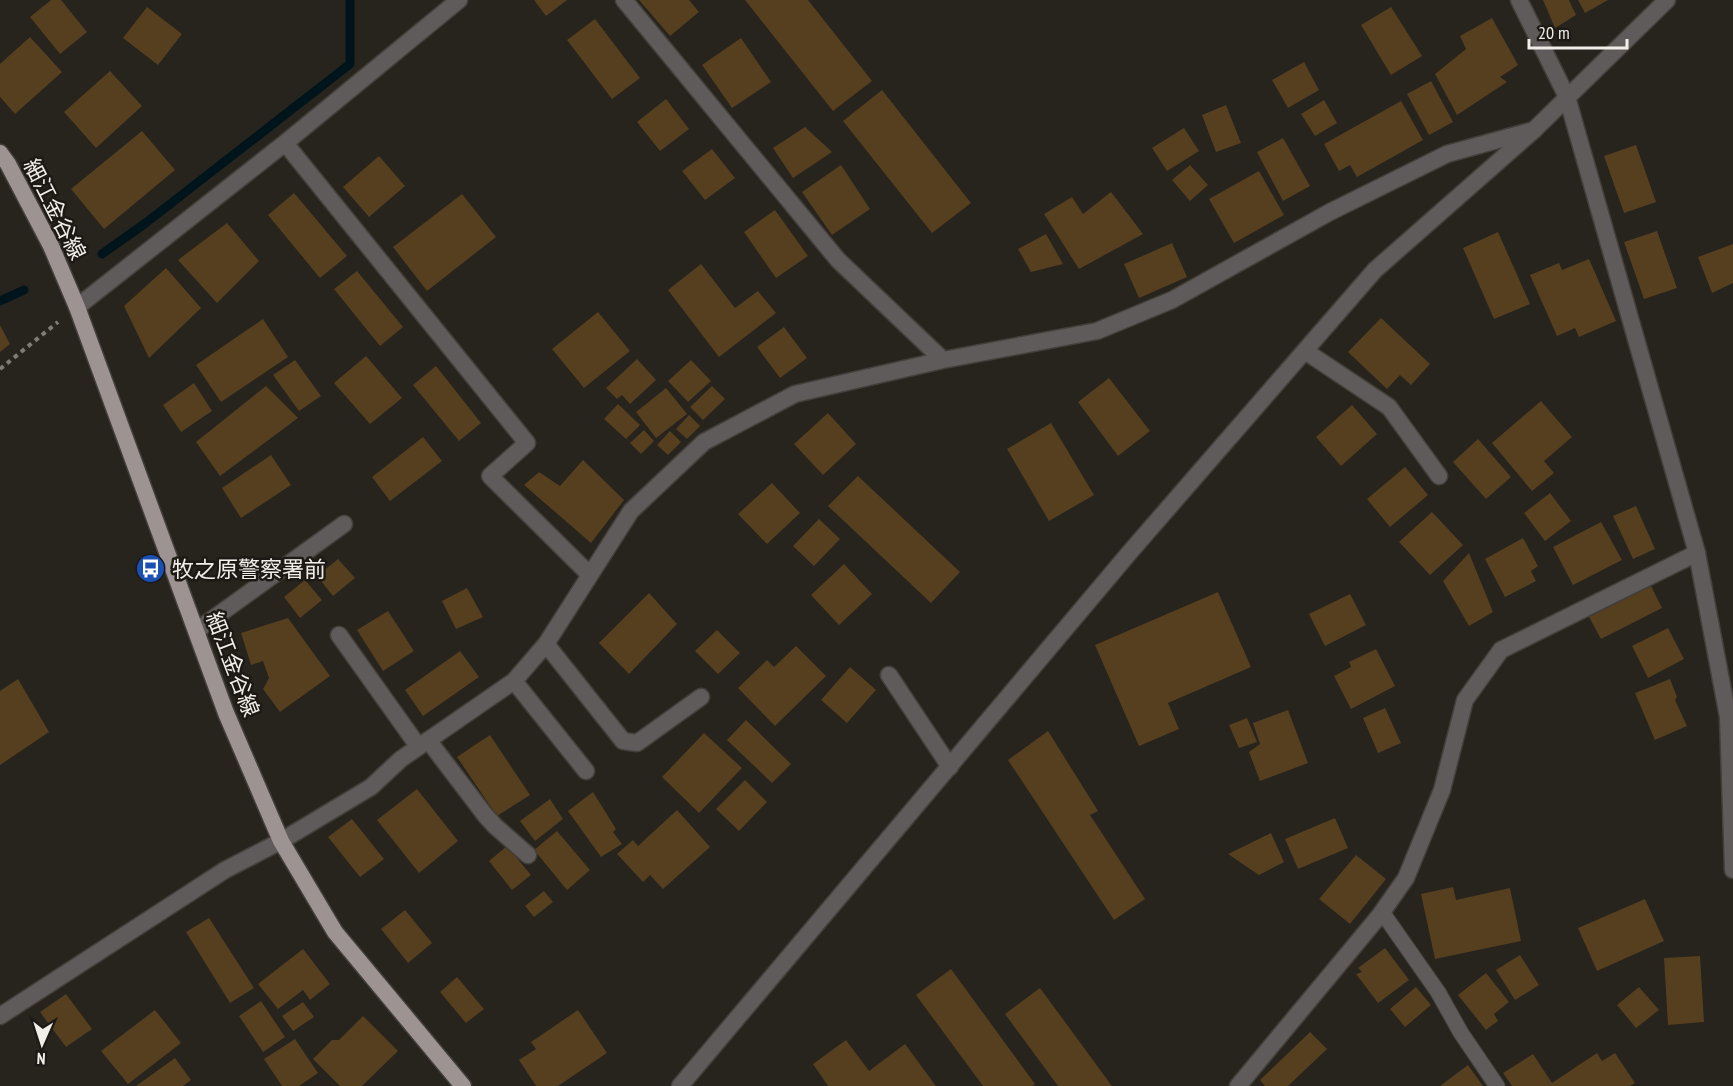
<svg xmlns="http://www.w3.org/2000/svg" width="1733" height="1086" font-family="'PT Sans Narrow','Noto Sans JP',sans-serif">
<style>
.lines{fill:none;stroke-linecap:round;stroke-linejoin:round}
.stream{stroke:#00151b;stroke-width:9}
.building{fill:#553f1f}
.service-casing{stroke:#433f3a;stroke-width:17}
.minor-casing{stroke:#433f3a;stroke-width:19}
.tertiary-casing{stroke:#433f3a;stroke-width:19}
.primary-casing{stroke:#433f3a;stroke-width:19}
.path{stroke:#7f7b76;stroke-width:4;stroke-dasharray:4.5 4.5;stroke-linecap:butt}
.service{stroke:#605b5b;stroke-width:15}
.minor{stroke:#605b5b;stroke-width:16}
.tertiary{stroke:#605b5b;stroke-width:16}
.primary{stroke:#9c9392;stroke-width:16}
.labels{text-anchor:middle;stroke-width:5;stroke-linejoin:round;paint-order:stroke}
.street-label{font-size:22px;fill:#f1eeea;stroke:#1d1914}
.poi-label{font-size:22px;fill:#f1eeea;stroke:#1d1914;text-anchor:start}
</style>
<rect width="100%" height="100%" fill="#27231d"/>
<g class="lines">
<path class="stream" d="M 102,254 L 147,222 L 350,64 L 350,0
M 0,301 L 24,290"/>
</g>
<path class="building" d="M 51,0 L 61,0 L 87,32 L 60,54 L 30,17 Z
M 534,0 L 567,0 L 546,16 Z
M 639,0 L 689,0 L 699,12 L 670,36 Z
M 745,0 L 808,0 L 872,81 L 833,111 Z
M 1543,0 L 1569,0 L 1576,15 L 1555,28 Z
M 1578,0 L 1608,0 L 1585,13 Z
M 147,7 L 182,34 L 158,65 L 123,38 Z
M 1391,7 L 1422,56 L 1391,75 L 1361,25 Z
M 1492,18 L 1518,65 L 1500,77 L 1507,82 L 1457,115 L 1435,74 L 1466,49 L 1460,36 Z
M 595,19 L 640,78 L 612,99 L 567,40 Z
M 30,37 L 62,72 L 15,114 L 0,97 L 0,64 Z
M 741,38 L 771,82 L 732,108 L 702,65 Z
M 1304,62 L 1319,90 L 1288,108 L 1272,80 Z
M 110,71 L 142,106 L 96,148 L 64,112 Z
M 1431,81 L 1453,122 L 1429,135 L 1407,94 Z
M 882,90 L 971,203 L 932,233 L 843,121 Z
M 666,99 L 689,129 L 660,151 L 637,122 Z
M 1324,100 L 1337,123 L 1315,136 L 1301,114 Z
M 1401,101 L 1423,140 L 1357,177 L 1350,165 L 1339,171 L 1324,144 Z
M 1226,105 L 1241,143 L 1216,152 L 1202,115 Z
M 805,127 L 832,152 L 793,178 L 773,148 Z
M 1184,128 L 1199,151 L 1167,171 L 1152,148 Z
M 142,131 L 175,170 L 104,229 L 71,189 Z
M 1283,138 L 1310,186 L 1283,201 L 1257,152 Z
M 1636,145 L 1656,202 L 1624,213 L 1604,156 Z
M 712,149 L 735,178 L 705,200 L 682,171 Z
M 379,156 L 405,186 L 369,217 L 343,187 Z
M 841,165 L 870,209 L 832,235 L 802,192 Z
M 1190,165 L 1208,185 L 1190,201 L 1172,180 Z
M 1259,171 L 1284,215 L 1234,243 L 1209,199 Z
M 1111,192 L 1143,234 L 1079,269 L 1044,214 L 1072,197 L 1083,214 Z
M 294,193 L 347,256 L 320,278 L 268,215 Z
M 462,194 L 496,237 L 427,291 L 393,247 Z
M 775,210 L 808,256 L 776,278 L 744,232 Z
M 227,223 L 259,261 L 217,303 L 178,260 Z
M 1657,231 L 1677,288 L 1644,299 L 1624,242 Z
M 1498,232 L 1530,304 L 1494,319 L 1463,248 Z
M 1046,234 L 1063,264 L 1031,272 L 1018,249 Z
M 1172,243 L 1187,277 L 1139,298 L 1124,264 Z
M 1733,244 L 1733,283 L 1712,293 L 1698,257 Z
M 1589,259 L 1616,321 L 1579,337 L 1575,328 L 1557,336 L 1530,275 L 1559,263 L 1562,270 Z
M 701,264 L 735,308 L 758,291 L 776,313 L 719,357 L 668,290 Z
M 166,268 L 201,308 L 149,358 L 124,306 Z
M 357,271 L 403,327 L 380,346 L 334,289 Z
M 598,312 L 630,351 L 584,388 L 552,349 Z
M 1381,318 L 1430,364 L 1411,385 L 1400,375 L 1387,389 L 1348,352 Z
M 263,319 L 288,357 L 221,402 L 196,365 Z
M 0,325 L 10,344 L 0,352 Z
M 784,327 L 807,358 L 780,378 L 757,347 Z
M 366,356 L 402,398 L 370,424 L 334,383 Z
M 637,359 L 656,380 L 630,404 L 622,395 L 617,399 L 606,388 Z
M 295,360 L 321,396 L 299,411 L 273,375 Z
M 691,360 L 711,381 L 688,402 L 668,381 Z
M 436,366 L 481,423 L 459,441 L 413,385 Z
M 1109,378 L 1150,431 L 1118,456 L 1078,402 Z
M 194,383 L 212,411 L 181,432 L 163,405 Z
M 266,386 L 298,418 L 220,476 L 196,442 Z
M 712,386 L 725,399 L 703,420 L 690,407 Z
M 666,388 L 687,414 L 656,438 L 636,412 Z
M 1541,401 L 1572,437 L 1544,461 L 1554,473 L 1532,491 L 1492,443 Z
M 618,404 L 640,425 L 626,439 L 604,419 Z
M 1352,405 L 1377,434 L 1341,466 L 1316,437 Z
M 828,413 L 856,444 L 823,475 L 794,444 Z
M 689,415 L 700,426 L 687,439 L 676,429 Z
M 1051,423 L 1094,495 L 1049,521 L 1007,449 Z
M 644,430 L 654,441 L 641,454 L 630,443 Z
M 670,431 L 681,442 L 668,455 L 657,445 Z
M 423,437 L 442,461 L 390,501 L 372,477 Z
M 1478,439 L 1511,477 L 1486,499 L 1453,462 Z
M 271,455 L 291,485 L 241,518 L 222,488 Z
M 583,460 L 624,500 L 591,543 L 524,485 L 539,472 L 560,486 Z
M 1405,467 L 1428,495 L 1390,527 L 1367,499 Z
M 858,476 L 960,572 L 931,603 L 828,506 Z
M 772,483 L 800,513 L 767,544 L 738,514 Z
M 1550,493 L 1571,521 L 1545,541 L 1524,513 Z
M 1636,506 L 1655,549 L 1633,559 L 1613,516 Z
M 1432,512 L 1463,545 L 1430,575 L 1399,542 Z
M 819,519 L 840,539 L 814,566 L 793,546 Z
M 1601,522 L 1622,560 L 1573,585 L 1553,547 Z
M 1523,538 L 1538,566 L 1531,571 L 1536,581 L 1505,597 L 1485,559 Z
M 1469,553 L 1493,612 L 1469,626 L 1443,581 Z
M 338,559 L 355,578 L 333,596 L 317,576 Z
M 844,564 L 872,594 L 839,625 L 811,595 Z
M 305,580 L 322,600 L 300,618 L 284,597 Z
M 1651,586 L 1662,608 L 1601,639 L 1589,617 Z
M 467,588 L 483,617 L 456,629 L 442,601 Z
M 1218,592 L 1251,667 L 1168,703 L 1179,729 L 1139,746 L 1095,645 Z
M 649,593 L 677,624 L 629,674 L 599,643 Z
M 1350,594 L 1366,625 L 1325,646 L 1309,614 Z
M 388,611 L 414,651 L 383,671 L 357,630 Z
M 288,618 L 330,676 L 280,712 L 263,689 L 269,678 L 263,661 L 251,665 L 241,633 Z
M 1668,628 L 1684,659 L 1648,678 L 1632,646 Z
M 717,630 L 740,653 L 718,674 L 695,651 Z
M 796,646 L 826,676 L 775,726 L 738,688 L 767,660 L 774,667 Z
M 1376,649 L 1395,686 L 1351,709 L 1334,676 L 1351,667 L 1349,662 Z
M 460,651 L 479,677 L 423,716 L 405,690 Z
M 850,667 L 876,690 L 847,723 L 821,700 Z
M 18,679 L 49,732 L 0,765 L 0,691 Z
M 1670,679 L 1677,697 L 1675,700 L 1687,726 L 1655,740 L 1635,693 Z
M 1385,708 L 1401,743 L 1378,753 L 1363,718 Z
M 1288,710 L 1308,763 L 1260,781 L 1249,752 L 1260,744 L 1253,723 Z
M 1247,718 L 1257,742 L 1239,748 L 1229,725 Z
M 746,720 L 791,764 L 772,783 L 727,740 Z
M 1048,731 L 1098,811 L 1090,815 L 1145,899 L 1114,920 L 1008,760 Z
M 704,733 L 742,768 L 699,813 L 662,777 Z
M 490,735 L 530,795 L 497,816 L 457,757 Z
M 745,780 L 767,802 L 739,831 L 716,809 Z
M 417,789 L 458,841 L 419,873 L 377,820 Z
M 593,792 L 616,829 L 613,832 L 622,844 L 601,857 L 568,811 Z
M 550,799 L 563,819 L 535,841 L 520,821 Z
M 677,810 L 710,847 L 663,889 L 650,875 L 643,882 L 617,854 L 633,840 L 638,846 Z
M 1335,818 L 1348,848 L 1298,869 L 1285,839 Z
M 352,819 L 384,859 L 360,877 L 328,837 Z
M 557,831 L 590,870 L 567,890 L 534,850 Z
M 1271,833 L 1284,862 L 1259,875 L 1228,854 Z
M 507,846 L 531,875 L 512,890 L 489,861 Z
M 1356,855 L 1386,879 L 1350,924 L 1319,899 Z
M 1453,887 L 1456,900 L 1510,888 L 1521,941 L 1435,959 L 1421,894 Z
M 544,891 L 553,902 L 534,917 L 525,906 Z
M 1645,899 L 1664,941 L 1597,971 L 1578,928 Z
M 405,910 L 432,943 L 408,963 L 381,929 Z
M 209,918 L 254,988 L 230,1003 L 186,932 Z
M 1385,948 L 1409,980 L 1378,1003 L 1356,974 L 1362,972 L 1358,968 Z
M 303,949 L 330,984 L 310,1000 L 303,990 L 278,1009 L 258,984 Z
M 1520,955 L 1539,985 L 1515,1000 L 1496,970 Z
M 1700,956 L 1704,1022 L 1668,1025 L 1664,958 Z
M 951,969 L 1035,1084 L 1033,1086 L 983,1086 L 916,995 Z
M 1486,973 L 1509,1002 L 1494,1014 L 1498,1021 L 1486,1030 L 1458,995 Z
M 457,977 L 484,1009 L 466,1023 L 440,992 Z
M 1416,987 L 1431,1005 L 1405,1027 L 1390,1009 Z
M 1639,987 L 1659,1010 L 1636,1028 L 1617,1005 Z
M 1040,988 L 1112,1086 L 1058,1086 L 1005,1014 Z
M 66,994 L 92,1029 L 66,1047 L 40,1012 Z
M 261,1001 L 285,1037 L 263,1052 L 239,1016 Z
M 303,1002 L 314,1017 L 293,1031 L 282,1016 Z
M 155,1010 L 181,1043 L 128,1084 L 101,1051 Z
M 578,1010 L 607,1053 L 558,1086 L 536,1086 L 519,1060 L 536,1049 L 531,1042 Z
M 363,1016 L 398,1051 L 362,1086 L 340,1086 L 313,1059 L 332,1040 L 339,1040 Z
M 1310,1032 L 1327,1049 L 1288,1086 L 1265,1086 L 1260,1080 Z
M 295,1039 L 318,1073 L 299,1086 L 282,1086 L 264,1059 Z
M 846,1040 L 869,1071 L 905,1044 L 936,1086 L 828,1086 L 813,1064 Z
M 1597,1053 L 1602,1061 L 1615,1053 L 1635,1083 L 1630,1086 L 1512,1086 L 1503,1073 L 1533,1054 L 1552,1083 Z
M 175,1058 L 191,1080 L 183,1086 L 136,1086 Z
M 1468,1065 L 1483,1086 L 1440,1086 Z"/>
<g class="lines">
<defs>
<path id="service" d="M 1382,912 L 1438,992 L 1461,1033 L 1497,1086"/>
<path id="minor" d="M 624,0 L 838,260 L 943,360
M 285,143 L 527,443 L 490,476 L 590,575
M 77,307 L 285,143 L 459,0
M 1305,351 L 1389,407 L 1439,476
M 196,631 L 344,524
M 339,635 L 418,746
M 546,644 L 623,741 L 637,743 L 701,697
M 889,675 L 950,767
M 514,681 L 586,771
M 428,740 L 485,815 L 495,826 L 528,855
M 0,1016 L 225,870 L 281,841 L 371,787 L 401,759 L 514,681 L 546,644 L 631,511 L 704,442 L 795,394 L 943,360 L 1097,331 L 1172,300 L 1330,212 L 1447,154 L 1534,130
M 1238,1086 L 1380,915 L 1406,878 L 1442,790 L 1465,700 L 1501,650 L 1697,553"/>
<path id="tertiary" d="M 1519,0 L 1567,97 L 1697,553 L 1728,717 L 1733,870
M 680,1086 L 1130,552 L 1375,270 L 1534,130 L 1667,0"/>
<path id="primary" d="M 0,153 L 8,164 L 51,246 L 77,307 L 226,713 L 281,841 L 335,932 L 463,1086"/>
</defs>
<use href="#service" class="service-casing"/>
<use href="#minor" class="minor-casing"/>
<use href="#tertiary" class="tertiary-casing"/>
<use href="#primary" class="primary-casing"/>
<path class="path" d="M 0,369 L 58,322"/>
<use href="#service" class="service"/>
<use href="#minor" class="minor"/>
<use href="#tertiary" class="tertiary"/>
<use href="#primary" class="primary"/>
</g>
<defs>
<symbol id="bus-disc" viewBox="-11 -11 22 22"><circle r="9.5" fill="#1a4fb4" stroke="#1d1914"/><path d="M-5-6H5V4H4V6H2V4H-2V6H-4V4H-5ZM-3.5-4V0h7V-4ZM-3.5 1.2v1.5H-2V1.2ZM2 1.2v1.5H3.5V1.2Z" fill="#fff"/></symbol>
</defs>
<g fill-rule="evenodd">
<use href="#bus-disc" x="134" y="552" width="33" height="33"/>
</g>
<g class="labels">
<g class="street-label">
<text transform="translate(55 209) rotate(63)" y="8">細江金谷線</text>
<text transform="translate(233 664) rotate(69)" y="8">細江金谷線</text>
</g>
<g class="poi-label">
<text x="172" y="577">牧之原警察署前</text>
</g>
</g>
<g transform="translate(42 1044) rotate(183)" stroke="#1d1914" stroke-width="4.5" paint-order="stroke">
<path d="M0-4.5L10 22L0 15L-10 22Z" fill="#f1eeea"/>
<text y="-9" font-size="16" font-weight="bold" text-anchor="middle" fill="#f1eeea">N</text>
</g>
<path d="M1529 39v9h98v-9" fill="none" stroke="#f1eeea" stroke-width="3"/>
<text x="1538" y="39" font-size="18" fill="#f1eeea" stroke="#1d1914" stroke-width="4.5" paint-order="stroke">20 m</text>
</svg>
